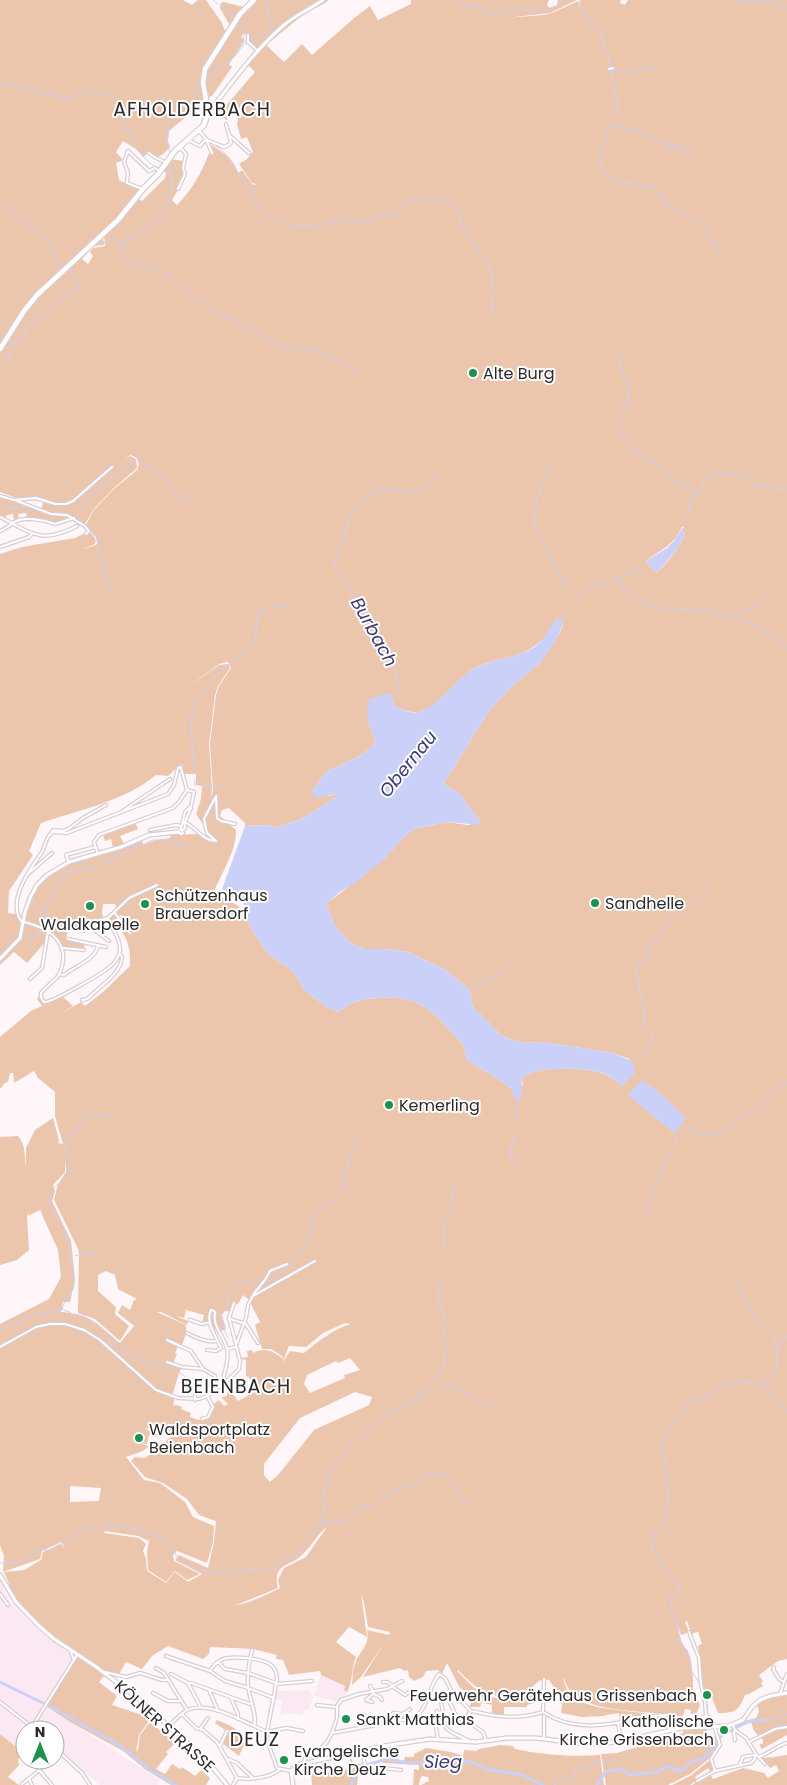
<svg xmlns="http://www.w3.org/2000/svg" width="787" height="1785" font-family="Poppins,sans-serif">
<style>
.built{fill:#fce8f2}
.green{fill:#ecc5ad;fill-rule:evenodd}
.water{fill:#cbd0f9}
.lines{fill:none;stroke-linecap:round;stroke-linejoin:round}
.stream{stroke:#cbd0f9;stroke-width:1}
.river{stroke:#cbd0f9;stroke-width:3}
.street-casing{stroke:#d8cdd2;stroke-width:4.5}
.secondary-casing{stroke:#d8cdd2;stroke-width:5.5}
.primary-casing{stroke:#d8cdd2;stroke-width:7}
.street{stroke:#fff;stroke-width:2}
.secondary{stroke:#fff;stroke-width:3}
.primary{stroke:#fff;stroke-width:4.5}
.poi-dot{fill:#1e924d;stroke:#fff;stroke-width:2}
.labels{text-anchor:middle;stroke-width:4;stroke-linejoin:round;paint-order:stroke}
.poi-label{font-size:16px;fill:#2d292b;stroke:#fff;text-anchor:start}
.street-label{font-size:16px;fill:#2d292b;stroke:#fff}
.water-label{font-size:18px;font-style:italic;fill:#393a76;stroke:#fff}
.quarter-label{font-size:19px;letter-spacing:1px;fill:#2d292b;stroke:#fff}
</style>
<rect width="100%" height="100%" fill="#fff6fa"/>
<path class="built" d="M 0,1579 L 9,1600 L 16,1609 L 45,1635 L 73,1656 L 44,1705 L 160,1780 L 157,1785 L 100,1785 L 55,1747 L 55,1730 L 25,1730 L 25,1739 L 17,1748 L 0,1734 Z
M 321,1675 L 345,1686 L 350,1686 L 345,1697 L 337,1703 L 336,1701 L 314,1696 Z
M 310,1690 L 313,1698 L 308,1710 L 303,1710 L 303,1715 L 288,1713 L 280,1715 L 282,1700 L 274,1700 L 276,1691 Z"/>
<path class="green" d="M 0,0 L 183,0 L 192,5 L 198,0 L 206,0 L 222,23 L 224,29 L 227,31 L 210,55 L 211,56 L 204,70 L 206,100 L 169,131 L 168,141 L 170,147 L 162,155 L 157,157 L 148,153 L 143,157 L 136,149 L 123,141 L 116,152 L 123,160 L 116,163 L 119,180 L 118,180 L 141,189 C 108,230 68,266 31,303 L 99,238 L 103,238 L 104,245 L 94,246 L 82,259 L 88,264 L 93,256 L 90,252 L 93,248 L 105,246 L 104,233 L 137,198 L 142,201 L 165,178 L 166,173 L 163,170 L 171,159 L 183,161 C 182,167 183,168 184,173 C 184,182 176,193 172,200 L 177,205 C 191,191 203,171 209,153 L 211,155 L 214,154 L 208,143 C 220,150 235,159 238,173 L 242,170 L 252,184 L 254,185 L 257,184 L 252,183 L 239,164 L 247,159 L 253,152 L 247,137 L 241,139 L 237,124 L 242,106 L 230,114 L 227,120 L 218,115 L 255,72 L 248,65 L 280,30 L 293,19 L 325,0 L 329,0 C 322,6 312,9 304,14 C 291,24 279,35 266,45 L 284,62 L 302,44 L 312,55 L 353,19 L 370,6 L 378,20 L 411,4 L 411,0 L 549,0 L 547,4 L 549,8 L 557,5 L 558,0 L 577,0 L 550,13 L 506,18 L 543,15 L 552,13 L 578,1 L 580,8 L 579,2 L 582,2 L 578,0 L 621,0 L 620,3 L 625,5 L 628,0 L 787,0 L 787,1659 L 778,1661 L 759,1675 L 763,1681 L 761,1683 L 763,1686 L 749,1694 L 745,1695 C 739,1711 735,1713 718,1713 L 709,1690 L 705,1691 C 700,1679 701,1661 698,1646 L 702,1644 L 698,1632 L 693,1633 L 692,1636 L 687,1621 L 685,1622 L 689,1632 L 681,1635 L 677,1624 L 682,1644 L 688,1651 L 691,1660 L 693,1678 L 693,1696 L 697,1696 L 700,1706 L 696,1714 L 691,1714 L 691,1710 L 685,1709 L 683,1716 C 652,1710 592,1715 570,1691 C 567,1687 565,1681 563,1677 C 568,1715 625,1707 651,1715 L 620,1721 L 619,1713 L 605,1715 L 605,1716 L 582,1717 L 561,1713 L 563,1699 L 569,1702 L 558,1693 L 549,1680 C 538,1677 534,1687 526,1692 C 521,1697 514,1697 508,1697 C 484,1696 474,1686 458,1670 L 457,1671 L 473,1687 L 485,1694 L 480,1707 L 469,1707 L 475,1697 L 460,1688 L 447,1663 L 442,1674 L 438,1670 L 426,1671 L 423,1677 L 414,1681 L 409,1677 L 408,1670 L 404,1671 L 400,1668 L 363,1677 L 384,1643 L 361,1677 L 352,1685 C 353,1678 352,1670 355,1664 C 360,1649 370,1647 367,1630 L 389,1635 L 390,1632 L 368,1627 L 364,1603 L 361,1594 L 367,1637 L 349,1627 L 336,1642 L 356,1657 C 351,1668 353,1682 347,1692 L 344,1690 L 345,1686 L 321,1675 L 320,1671 L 289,1675 L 283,1660 L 276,1659 L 277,1655 L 253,1649 L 210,1647 L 209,1654 L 203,1659 L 168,1646 L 152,1656 L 142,1669 L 126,1662 L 119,1674 L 106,1672 L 47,1631 L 14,1596 L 4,1572 L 24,1570 L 41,1560 L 43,1552 L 61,1544 L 65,1548 L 61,1542 L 42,1551 L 40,1559 L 3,1572 L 4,1556 L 0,1545 L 0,1324 L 49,1299 L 61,1277 L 58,1250 L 40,1210 L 28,1216 L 30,1210 L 27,1216 L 29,1250 L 17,1260 L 0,1265 L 0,1137 L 18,1136 C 26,1145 24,1155 26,1166 L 26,1148 L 35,1130 L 53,1118 L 59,1140 L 58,1143 L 63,1144 L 55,1116 L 55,1092 L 38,1078 L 34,1071 L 14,1083 L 13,1073 L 10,1073 L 8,1082 L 5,1083 L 0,1089 L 0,1037 L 31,1011 L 42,1006 L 37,999 L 39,996 L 41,1001 L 44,1003 L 51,1002 L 62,996 L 73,1006 L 59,1015 L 81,1002 L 85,1006 L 103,992 L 130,966 C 131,947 127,939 117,923 L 112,925 L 109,920 L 110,916 L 114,913 L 130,932 L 132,930 L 121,915 L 117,915 L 115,912 L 117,910 L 115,904 L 103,904 L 102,912 L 103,917 L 87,927 L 85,933 L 68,930 L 66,939 L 85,942 L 84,949 L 62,948 C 57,931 40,924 25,922 C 29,866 84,858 127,845 L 128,847 L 142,841 L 143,845 L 156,840 L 170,838 L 170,835 L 198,834 L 207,839 L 207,830 L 196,814 L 201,799 L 202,786 L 196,785 L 196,774 L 184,774 L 181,764 L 168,776 L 156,775 C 123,802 81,809 41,823 L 29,851 L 33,855 L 9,891 L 8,913 L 16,914 L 22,924 L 20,935 L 0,958 L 0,554 L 22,547 L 75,538 L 89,531 C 93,535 97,539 95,544 L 83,549 L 96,545 L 97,543 L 96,537 L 86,525 L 93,511 L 114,489 L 137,470 L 139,465 L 137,458 L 131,455 L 124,458 L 130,456 L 136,459 L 137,468 L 114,488 L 93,510 L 85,524 L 69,515 L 50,513 L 41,510 L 44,500 L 37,497 L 19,499 L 0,492 ZM 682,527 L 684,527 L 682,531 L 685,533 C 679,549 669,561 656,573 L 646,561 C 662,549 673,546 682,527 ZM 561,621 L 563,625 L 559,634 L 540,663 L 512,686 L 489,711 L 444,783 L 446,786 L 458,792 L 481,822 L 468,825 L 446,822 L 414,829 L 406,835 L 383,860 L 326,904 L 334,924 L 340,932 L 346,939 L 356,946 L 366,949 L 386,949 L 408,952 L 444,969 L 469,989 L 473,1007 L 501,1035 L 509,1039 L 519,1042 L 549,1043 L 614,1053 L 629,1059 L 622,1086 C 616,1081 610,1076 602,1073 C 587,1068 532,1065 522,1079 L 523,1085 L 511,1089 L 504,1083 L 467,1060 L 463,1044 L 459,1040 C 448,1029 438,1016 426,1008 C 407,995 379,996 358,1001 C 351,1003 344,1008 338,1012 L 327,1007 L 304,990 L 300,982 L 289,968 L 268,954 L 255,935 L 246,918 L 246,911 L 241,911 L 240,908 L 237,905 L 213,894 C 220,876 237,850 236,830 L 220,816 L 222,810 L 229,808 L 245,823 L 245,826 L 272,825 L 275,828 L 301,819 L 336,797 L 336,794 L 329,796 L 312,791 L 326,772 L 362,755 L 374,744 L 375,740 L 368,722 L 392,699 L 393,705 C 400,708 411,714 419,712 C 437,707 455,683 470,671 C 486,659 509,660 527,651 C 540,644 550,631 561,621 ZM 227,662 L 229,663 L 231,668 L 219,686 L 216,695 L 210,744 L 213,791 L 210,799 L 212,790 L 209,744 L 215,695 L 218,686 L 230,668 L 229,664 L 219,665 L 187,688 L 219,664 ZM 65,1158 L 66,1172 L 58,1184 L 54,1200 L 79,1251 L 78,1313 L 95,1319 L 120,1341 L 129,1326 L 115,1314 L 116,1307 L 98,1291 L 98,1275 L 106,1271 L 115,1275 L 118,1289 L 135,1298 L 137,1300 L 134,1300 L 130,1310 L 122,1305 L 118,1313 L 134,1326 L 120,1343 C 98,1325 91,1314 61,1312 L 63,1302 L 70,1302 L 75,1279 L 71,1241 L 52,1201 L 55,1191 L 53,1185 L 65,1172 ZM 243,1295 L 249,1300 L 260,1322 L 255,1325 L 262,1349 L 271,1349 L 282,1356 L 283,1359 C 273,1351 266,1347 253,1353 L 252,1350 L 247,1351 L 248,1357 L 243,1358 L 239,1355 L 240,1359 L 246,1360 L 246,1376 L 249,1377 L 249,1379 L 256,1382 L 253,1393 L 238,1401 L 229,1389 L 227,1390 L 227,1396 L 221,1397 L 228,1404 L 224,1406 L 219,1400 L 214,1404 L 207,1417 L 199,1420 L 190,1417 L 191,1413 L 181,1409 L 182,1407 L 176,1405 L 173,1406 L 175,1397 L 172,1396 L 179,1373 L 182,1367 L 173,1364 L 177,1354 L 175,1353 L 179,1344 L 182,1345 L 186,1334 L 186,1325 L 157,1312 L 161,1312 L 187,1325 L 188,1321 L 176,1316 L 184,1318 L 186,1310 L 204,1315 L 202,1324 L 210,1324 L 212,1331 L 217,1329 L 221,1331 L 226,1329 L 222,1315 L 225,1311 L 231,1312 L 234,1303 L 238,1304 ZM 345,1323 L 351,1324 C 333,1329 319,1341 304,1353 L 290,1351 L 282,1363 L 289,1346 L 306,1347 L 323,1333 ZM 350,1358 L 360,1370 L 344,1375 L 345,1378 L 310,1393 L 304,1384 L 307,1375 L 336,1361 L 338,1363 ZM 355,1392 L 372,1397 L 369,1405 L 314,1430 L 278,1475 L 270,1482 L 264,1475 L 264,1464 L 300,1418 ZM 144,1428 L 177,1432 L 145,1458 L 135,1457 L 131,1461 L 145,1477 L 163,1483 L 187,1499 L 199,1515 L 216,1521 L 214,1542 L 208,1568 L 179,1555 L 175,1560 L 202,1574 L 188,1582 L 175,1572 L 166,1583 L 147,1571 L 146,1559 L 143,1551 L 146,1544 L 139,1538 L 104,1533 L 105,1531 L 138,1536 L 149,1541 L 147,1552 L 148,1570 L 166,1582 L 175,1571 L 187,1580 L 200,1574 L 174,1561 L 173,1555 L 177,1551 L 207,1563 L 213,1542 L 214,1526 L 193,1517 L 185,1502 L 160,1483 L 144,1480 L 126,1457 L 143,1451 L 149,1446 L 139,1443 L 147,1444 L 149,1435 L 155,1437 L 158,1436 L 157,1434 ZM 70,1486 L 101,1488 L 99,1501 L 70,1502 ZM 327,1527 L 306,1557 L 284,1568 L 278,1580 L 280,1588 C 264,1596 247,1605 229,1606 L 236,1605 L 278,1588 C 272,1562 290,1568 303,1554 C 312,1546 317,1534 327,1527 Z
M 257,0 L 322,0 L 294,16 L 258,49 L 249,40 L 250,38 L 244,33 L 241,37 L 245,41 L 229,64 L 232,67 L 212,96 L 208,97 L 205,86 L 206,70 L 240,16 Z
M 224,2 L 243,7 L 230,26 L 220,8 L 221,3 Z
M 0,497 L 50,515 L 67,516 L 73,518 L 55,523 L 48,520 L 27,519 L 26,513 L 18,514 L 19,520 L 14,521 L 13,514 L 7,515 L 4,519 L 0,517 Z
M 135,822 L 138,829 L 120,836 L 124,844 L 113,848 L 111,839 L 105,841 L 103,835 Z
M 25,924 L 35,926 L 47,932 L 46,941 L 27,963 L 14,952 L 0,965 L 0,960 L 22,936 Z
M 78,1658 L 105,1675 L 99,1682 L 117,1696 L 112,1705 L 142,1715 L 149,1721 L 139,1735 L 136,1752 L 138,1749 L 140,1735 L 150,1722 L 175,1743 L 166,1752 L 168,1754 L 156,1769 L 165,1774 L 172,1764 L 180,1769 L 182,1767 L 195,1776 L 201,1770 L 210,1778 L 206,1785 L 171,1785 L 146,1770 L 123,1751 L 70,1722 L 46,1706 L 75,1660 Z
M 532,1690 L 537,1702 L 527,1705 L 527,1707 L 504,1707 L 504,1714 L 492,1714 L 492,1705 L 483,1703 L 486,1695 C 501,1701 520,1700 532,1690 Z
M 787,1693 L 787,1735 L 762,1749 L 759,1745 L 763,1743 L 763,1740 L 754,1731 L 751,1722 L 735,1729 L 734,1727 L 744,1721 L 756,1718 L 759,1712 L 757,1704 L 770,1697 Z
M 217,1720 L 231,1726 L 247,1738 L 239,1756 L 222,1743 L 228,1732 L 215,1723 Z
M 706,1728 L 706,1738 L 716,1736 L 718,1747 L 710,1758 L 690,1774 L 668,1785 L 606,1785 L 601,1754 L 617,1753 L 657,1741 L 659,1744 L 664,1738 L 683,1733 L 683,1729 Z
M 0,1734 L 25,1754 L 18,1759 L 19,1765 L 8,1777 L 19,1785 L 0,1785 Z
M 501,1745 L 513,1746 L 515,1749 C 542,1755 572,1757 600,1755 L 604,1785 L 421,1785 L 429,1781 L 428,1777 L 422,1776 L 420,1779 L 419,1785 L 413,1785 L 414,1769 L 419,1770 L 419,1765 L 384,1763 L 382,1762 L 391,1757 L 404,1761 L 405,1757 L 414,1757 L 414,1754 L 426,1748 L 451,1752 L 463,1756 L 464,1750 L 476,1751 L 479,1749 Z
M 787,1755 L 787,1785 L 692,1785 L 710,1774 L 713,1779 L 743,1768 L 764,1773 L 768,1778 L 779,1771 L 776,1765 L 770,1768 L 761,1758 L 774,1757 Z
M 350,1756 L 354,1765 L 364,1763 L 359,1767 L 357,1785 L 312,1785 L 311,1774 L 351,1769 Z
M 710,1760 L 714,1770 L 711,1772 L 708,1768 L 695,1777 L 697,1780 L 690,1785 L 672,1785 L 690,1776 Z"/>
<path class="water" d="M 684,526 L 682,531 L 685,533 C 679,550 668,560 656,573 L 646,561 L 667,548 L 673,542 Z
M 556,619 L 562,621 L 563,624 L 555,642 L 540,663 L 512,686 L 489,711 L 444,783 L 446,786 L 458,792 L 481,822 L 481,825 L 446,822 L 414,829 L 406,835 L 383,860 L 355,883 L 341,891 L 326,904 L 334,924 L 340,932 L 346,939 L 356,946 L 366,949 L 386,949 L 408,952 L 444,969 L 469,989 L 473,1007 L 501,1035 L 509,1039 L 519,1042 L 549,1043 L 614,1053 L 633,1062 L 635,1073 L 622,1086 C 616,1081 610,1076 603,1073 C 587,1068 532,1065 522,1079 L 521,1098 L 516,1100 L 511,1089 L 504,1083 L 467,1060 L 463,1044 L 459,1040 C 448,1029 438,1016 426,1008 C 407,995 379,996 358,1001 C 351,1003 344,1008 338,1012 L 327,1007 L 304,990 L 300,982 L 289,968 L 268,954 L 255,935 L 246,918 L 246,907 L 243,903 L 233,897 L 221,894 L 221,892 L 245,826 L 272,825 L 275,828 L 301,819 L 336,797 L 336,794 L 316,798 L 313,796 L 312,791 L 326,772 L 362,755 L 374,744 L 375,740 L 368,722 L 367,712 L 369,699 L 388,693 L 392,695 L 393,705 C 401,708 411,715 419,712 C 441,705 456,677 477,667 C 496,657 521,659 538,644 C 545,638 550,627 556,619 Z
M 642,1080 L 659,1092 L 685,1117 L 682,1124 L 674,1133 L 628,1095 L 630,1092 Z"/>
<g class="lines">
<path class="stream" d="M 213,0 L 218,4
M 457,0 L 464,6 L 476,6 L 493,13 L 501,13 L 519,9 L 544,11 L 557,6 L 562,0
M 731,0 L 744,2 L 764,2 L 776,4
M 579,1 L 589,22 L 600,32 L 606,52 L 609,58 L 609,67 L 618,104 L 616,113 L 611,119
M 220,5 L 229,12 L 233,19
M 778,5 L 787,7
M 237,52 L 236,50 L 244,41 L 243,36 L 245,34 L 244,27 L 238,27
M 611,71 C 627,74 639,67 657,69
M 205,80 C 213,72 222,68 230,61 C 236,56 245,42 251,38 C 258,34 265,33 272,30 L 273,26 C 269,20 266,13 266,5 L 272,0
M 0,84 C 12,85 23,88 36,89 L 36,91 L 60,97
M 85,93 C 93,96 100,88 113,98 C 121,104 118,109 120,116 C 122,121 126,125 128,130 C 136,146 139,155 155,167
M 61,97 L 70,98 L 83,92
M 611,125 L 634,130 L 666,144 L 671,148 L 679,149 L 694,156
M 610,126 L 600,157 L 600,162 L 603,172 L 624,183 L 636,183
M 209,142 C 225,150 231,159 239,175 C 242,180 247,184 251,190 C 253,193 253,197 255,201 C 270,226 295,230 321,225
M 668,144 L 673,144 L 684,148
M 170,153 L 167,140 L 169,122 L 179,109 L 183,107 L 192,106 C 197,99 194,91 201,85
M 164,171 L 171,176
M 638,185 L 656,188 L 662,194 L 663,202 L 683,214
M 5,202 L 11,212
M 12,214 C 24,226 41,230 51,245
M 687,217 C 691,219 696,220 699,223 C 704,226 709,236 711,241 L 715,243 L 717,253
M 347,220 L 363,222 L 370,221 L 379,216 L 396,214 L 405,202 L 414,199 L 424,202 L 435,196 L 439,199 L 451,203 L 458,210 L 463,227 L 470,241 L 476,245 L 481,256 L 488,263 L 491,272 L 492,293
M 323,225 L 345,219
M 104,237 L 106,233
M 51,247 L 57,258 L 65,267
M 122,255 L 123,244
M 122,257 C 137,272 154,265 171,275
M 173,279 L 177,283
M 180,285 L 185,288 L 188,294 L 203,303 L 210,311 L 219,315 L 232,319 L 253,332
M 492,297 L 493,314
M 256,333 L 274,342 L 278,346 L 294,349 L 298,347 L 320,351 L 343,363
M 619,349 L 619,356
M 620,359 L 622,371 L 629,388
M 0,362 L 5,359 L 8,359 L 11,343 L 19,340 L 24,336 L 27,326 L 44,316 L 57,302 L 79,287 L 76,277 L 70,269 L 96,243 L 105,243 L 112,239 L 123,244 L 148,227 L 166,213 L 171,188 L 170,160
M 347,367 L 359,371
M 621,413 L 629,400 L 628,390
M 618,422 L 619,419
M 618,426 L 620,434 L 633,449 L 657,464 L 675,480 L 693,490 L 695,496 L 689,503 L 690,514 L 685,521
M 138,459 L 164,477 L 175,490
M 544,480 L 552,466
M 374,484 L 375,479
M 753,486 L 757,484 L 776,489 L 787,488
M 177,492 L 186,499 L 191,498
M 418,492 L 431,484 L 437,474
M 698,494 L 699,490 L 704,486 L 704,479 C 713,469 738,475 750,479 L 752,484
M 537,503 L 540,487 L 543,482
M 537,506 L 535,511 L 535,530 L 543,541
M 0,507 L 18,508 L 25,506 L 48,514
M 76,519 L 82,508 L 93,493 L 137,459
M 77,519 L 84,524
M 86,526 L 97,538 L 99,552
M 343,542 L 351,512 L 369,496 L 373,491 L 392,489 L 396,491 C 402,490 408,492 414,492
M 544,543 L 561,577 L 565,579 L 564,589
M 99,554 L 109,585 L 115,595
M 337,569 L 334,564 L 340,546
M 339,570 C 351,599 409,668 397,696
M 617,579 L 621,589 L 625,589 L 641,601 L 651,603 L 656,608 L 665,608 L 668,611 L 676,610
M 573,603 C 587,585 599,585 619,578 C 625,575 631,572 637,569 L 643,577
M 273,607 L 283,607 L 289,601
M 679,609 L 687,609 L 694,611 L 708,611 L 715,614 L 733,615
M 736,614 L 764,600
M 736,618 L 752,624 L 787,647
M 561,621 L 566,613
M 230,663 L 237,659 L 255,642 L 258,612 L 270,608
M 201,694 L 218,673 L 229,664
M 393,706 L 396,700
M 195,774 C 194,759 186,710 197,699
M 203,785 L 212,786
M 195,786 L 195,780
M 214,786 L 219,787
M 220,787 L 225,787
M 123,848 L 132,846 L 139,841
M 32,897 L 36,907 L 41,911 L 40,921 L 44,924
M 694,899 L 710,890
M 677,914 L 692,901
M 648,957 L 651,943 C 663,938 665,922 675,916
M 511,960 L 514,958
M 0,961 L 24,937 L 36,938 L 43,930 L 47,906 L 56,885 L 68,872 L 92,868 L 153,840 L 170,840 L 187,847
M 479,984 L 504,971 L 507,966
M 468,990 L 476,985
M 645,1027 L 645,1010 L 640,992 L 637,970 L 639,964 L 647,959
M 638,1062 C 645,1054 653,1042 651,1031
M 517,1116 L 518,1098
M 745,1116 C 751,1113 757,1109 762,1104 C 770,1095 774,1086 787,1083
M 682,1123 C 687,1126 691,1129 696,1132 C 714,1140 727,1128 741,1119
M 516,1131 L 510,1151 L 511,1157 L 516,1166
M 675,1133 L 675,1142
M 66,1141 L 72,1133 L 80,1126 L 81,1123 L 86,1117 L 111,1115
M 66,1144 L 66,1154 L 69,1162
M 55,1187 C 64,1180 69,1174 69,1164
M 51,1191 C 43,1201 57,1215 62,1225
M 337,1194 L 344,1188 L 344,1173 L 349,1167 L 350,1153 L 358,1142
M 452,1202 L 455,1180
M 645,1211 L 659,1181 L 665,1160 L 671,1151
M 444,1247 L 445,1236 L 442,1226 L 451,1205
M 83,1254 L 99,1252
M 75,1256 L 81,1254
M 735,1279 L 749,1310 L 762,1327 L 769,1331 L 775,1339 L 777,1351
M 267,1281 C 277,1280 301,1255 307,1245 C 311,1240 310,1233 310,1227 C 309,1214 323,1207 332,1201
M 62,1309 C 64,1301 69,1296 73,1289 C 77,1280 67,1236 63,1227
M 58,1311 L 62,1309 L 71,1313
M 75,1314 L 83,1316 L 97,1324 L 119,1348 L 144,1362 L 152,1365 L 159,1364 L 182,1374 L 187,1378 L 197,1379 L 207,1387
M 0,1330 L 35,1315 L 56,1311
M 228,1337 L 225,1332 L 221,1316 L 228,1304 L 230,1291 C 239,1285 251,1276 263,1281
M 765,1382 L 770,1394 L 779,1401
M 441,1385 C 444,1385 446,1384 449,1385 C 461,1385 472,1398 481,1405 L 492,1405
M 421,1394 L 427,1390
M 780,1403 L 787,1411
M 400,1409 L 416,1400 L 419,1395 L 426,1392 L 428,1387 L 434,1381 L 434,1378 L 442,1372 L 441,1370 L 445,1362 L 444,1355 C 448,1346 447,1340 443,1332 L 446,1327 L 438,1294 L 440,1283 L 446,1278
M 369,1430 L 387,1415 L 398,1410
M 453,1485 L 455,1487 L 459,1496 L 471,1505
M 325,1498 L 325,1486 L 330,1471 L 348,1449 L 368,1430
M 379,1502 C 385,1498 390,1494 396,1490 C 401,1487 409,1486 415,1483 C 428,1477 441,1462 451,1484
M 667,1504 L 666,1461 L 660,1448 L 666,1432 L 680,1416 L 687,1403 L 699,1400 L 728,1383 L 748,1381 L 757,1383 L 762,1382 L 763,1384 L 774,1373 L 773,1371 L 777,1368 L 777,1350 L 787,1336
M 473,1506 L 475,1508
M 667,1507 L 665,1524 L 654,1533 L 653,1549 L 680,1588 L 680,1593 L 671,1596 L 672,1611 L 680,1639 L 689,1656 L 691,1670 L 700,1684
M 350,1517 L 353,1514 L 355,1510 L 374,1504
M 321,1523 L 336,1520 L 345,1521 L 348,1518
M 85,1529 C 106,1522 149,1528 167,1542 C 170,1545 173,1551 176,1555 C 184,1566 196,1569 209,1572
M 62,1542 L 84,1530
M 1,1563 L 18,1562 L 39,1550 L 50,1550 L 61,1543
M 278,1564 L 297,1557 L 310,1536 L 316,1531 L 320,1525 L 324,1511 L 325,1501
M 211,1573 L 265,1570 L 276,1564
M 707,1704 L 708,1715
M 769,1719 L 787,1715
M 766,1720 L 777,1725 L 787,1725
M 707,1725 L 707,1718
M 706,1757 L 707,1729
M 602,1762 L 616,1759
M 554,1785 L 575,1775 L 576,1770 L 600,1762"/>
<path class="river" d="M 0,1682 L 49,1706 L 110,1740 L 127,1751 L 150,1770 L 176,1785
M 351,1785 L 360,1767 L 387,1759 L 407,1763 L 429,1763 L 435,1762 L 458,1761 L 472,1762 L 486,1769 L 522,1775 L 543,1785
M 597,1785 L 605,1772 C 614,1770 623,1766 629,1775 L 658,1772 L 666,1766 L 681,1771 L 692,1761 L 703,1759 L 712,1751 L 717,1740 L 722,1735 L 747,1722 L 766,1720"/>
<defs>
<path id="street" d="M 248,35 L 248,42 L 258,51
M 609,69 L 613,68
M 199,131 L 207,140 L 224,147 L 230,144 L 231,142 L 226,124
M 229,135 L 249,153
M 206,139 L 212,153
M 188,140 L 200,146 L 206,139
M 128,151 L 124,162 L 128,173 L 127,183 L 142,189
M 128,151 L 149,171 L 155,168 L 160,171
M 149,153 C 154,158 160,159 166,163
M 178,189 L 185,174 L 183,168 L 186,154 L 181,148
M 0,496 L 14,500 L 36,498 L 55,504 L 66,504 L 73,501 L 112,467
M 17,501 L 51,514 L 67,515 L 85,526 L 89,531 L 86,534
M 0,517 C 32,533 41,545 77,526
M 0,531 C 5,529 9,526 14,522 C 24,516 45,520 55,524 L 74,518
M 0,547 L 29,537 L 32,534
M 124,810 L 170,779
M 183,821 C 195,826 202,841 216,841 L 207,833 L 204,819 L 216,796 L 217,818 L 221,821 L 235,824
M 185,822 L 191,808
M 150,830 L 176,825 L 181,826
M 182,831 L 185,828 L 184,821
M 178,832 L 181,829 L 185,812 L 191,806 L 194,792 L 187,790 L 181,768
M 178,832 L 181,834 L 183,833
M 51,833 L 53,830 L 64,831 L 70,828 L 83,818 L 106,805
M 98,854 L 94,842 L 99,835 L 173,808 L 179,802 L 187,790
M 69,862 L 66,855 L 95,847
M 29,873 L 52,853
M 114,912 L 130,933
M 108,918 C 111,929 121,938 120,951 C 119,956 116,961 112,965 C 105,972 52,1003 44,1002 L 41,998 L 41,993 C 46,987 53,982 58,976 C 62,969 64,961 63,953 C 59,932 39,926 21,921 C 7,900 30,869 42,852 C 46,845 45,837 53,832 L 67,833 L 168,794 L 174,785 L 178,768 L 181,767
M 108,918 L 129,898 L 157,885
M 108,918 L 97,921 L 90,927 L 109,941
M 68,939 L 106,947
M 62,948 L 84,950
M 59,974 L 64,975 C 75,966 96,960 98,945
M 30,979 L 42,968 L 48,931
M 82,1000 L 87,999 C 98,988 122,973 122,957 L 120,954
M 253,1296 L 315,1261
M 234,1303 L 229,1318 L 236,1344
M 212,1310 L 215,1312 C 212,1327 224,1335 227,1349 C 230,1361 223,1372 223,1383
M 230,1319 L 246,1324 L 258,1343
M 190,1320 L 202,1324 L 210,1322
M 187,1333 C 196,1338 207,1343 217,1341
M 167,1340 L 191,1351 L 203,1369 L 215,1376 L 216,1388
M 0,1347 L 36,1327 L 50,1324 L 65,1324 L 84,1330 L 100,1340 L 156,1390 L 178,1398 L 199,1399 L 207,1396 L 230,1378 L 239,1369 L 240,1361 L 236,1345 L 246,1318 L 248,1305 L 255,1292 L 265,1280 L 270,1271 L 287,1264
M 227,1349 L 236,1347
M 207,1350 L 216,1351 L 221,1348 C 216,1336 205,1322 211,1310
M 167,1362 L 182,1367 L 203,1369
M 185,1388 L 195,1389 L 195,1400
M 202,1419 L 208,1417 L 213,1407 L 207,1396
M 0,1594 L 8,1605
M 689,1632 L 699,1658 L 701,1685 L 705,1702 L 706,1716
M 70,1650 L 73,1658
M 252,1650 C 249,1662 247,1674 248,1686 C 249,1698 258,1717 254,1726 L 267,1732 L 267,1740 L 277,1768 L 291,1771
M 166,1656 L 210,1671 L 225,1681 L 245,1687 L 274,1698
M 218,1662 L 225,1669 L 248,1673 L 276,1683
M 774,1667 L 773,1669 L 779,1679 L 784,1682
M 156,1668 L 164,1673 L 187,1710
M 210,1671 C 213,1666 216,1662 221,1660 C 230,1655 263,1658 271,1665 C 275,1668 277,1673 277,1679 L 267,1732 L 286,1728 L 303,1731
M 105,1672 L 126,1677 L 140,1673 L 162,1680 L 168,1680
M 171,1674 L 188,1683 L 191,1683 L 250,1704
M 383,1682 L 387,1682 L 392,1685
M 188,1683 L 201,1708
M 277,1684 L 312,1681
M 370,1686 L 373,1692
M 393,1687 L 405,1695 L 409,1692
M 209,1690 L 218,1711
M 153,1693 L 168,1701 L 181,1701
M 374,1694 L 380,1697 L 382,1700
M 780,1694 L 787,1674
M 447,1696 L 455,1714 L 464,1722 L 467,1721
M 231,1698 L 238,1714 L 238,1719
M 443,1698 L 441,1701 L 445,1727 L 451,1732 L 469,1741
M 0,1702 L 32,1727
M 372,1702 L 366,1700 L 373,1694
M 317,1705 L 336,1707
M 437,1711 L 436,1727 L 438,1739
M 543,1712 L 544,1679
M 393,1713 L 403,1714
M 182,1714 L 196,1728 L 203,1730 L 217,1742 L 237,1778
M 365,1716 L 374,1720
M 544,1716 L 544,1739
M 398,1721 L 403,1714 L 410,1709
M 618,1723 L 621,1741
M 690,1723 L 706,1716 L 711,1718
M 733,1725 L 735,1730 L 746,1738 L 756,1754 L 765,1764
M 169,1726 C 174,1721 180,1714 187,1710 C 206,1701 237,1718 254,1726
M 371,1726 L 374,1720 L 379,1717
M 200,1729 L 208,1718
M 36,1730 L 32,1727 L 77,1655
M 735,1730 L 734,1733 L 735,1740
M 332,1733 L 414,1718 C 429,1708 428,1687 439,1674 L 445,1678 L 452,1692 L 471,1711
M 486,1740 L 483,1732 L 467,1721 L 467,1716 L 471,1711 C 478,1712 484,1714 491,1715 C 508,1718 527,1717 543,1712 C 571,1731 603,1726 634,1720 C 655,1716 670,1710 690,1723 L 690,1727
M 749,1742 L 775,1729 L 787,1727
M 220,1746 L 227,1731
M 55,1748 L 82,1773 L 90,1785
M 361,1751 L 367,1770 L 379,1770 L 382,1768 L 401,1770
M 758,1757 C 769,1754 776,1746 787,1743
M 228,1759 L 237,1763 L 253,1778
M 304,1763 L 305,1758 L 316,1753 L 327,1742 L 332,1733 L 337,1718 L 337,1706 L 341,1700 L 359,1694 L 387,1689 L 402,1681
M 740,1764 L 743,1757 L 754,1755
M 39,1770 L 52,1785
M 715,1771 L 711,1759 L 720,1745 L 715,1728
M 29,1779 L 32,1785
M 697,1781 L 715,1771 L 751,1763 L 754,1760 L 756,1754
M 22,1784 L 36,1773 L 48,1760
M 233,1785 L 237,1778 C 248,1780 270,1778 279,1770"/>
<path id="secondary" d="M 209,109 L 212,108 C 234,80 256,49 284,25 C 296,15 310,9 323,0
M 0,959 L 20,938 L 25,912 L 31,896 L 37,885 L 47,875 L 69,862 L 121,847 L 149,835 L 178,832
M 0,1575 L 16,1602 L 38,1625 L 54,1639 L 95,1666 L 140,1700 L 209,1763 L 227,1785
M 293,1785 L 291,1771 L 297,1765 L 384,1746 L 430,1739 L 476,1742 L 507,1738 L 536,1738 L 578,1743 L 599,1744 L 621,1741 L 682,1728 L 728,1726 L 743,1720 L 752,1707 L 760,1700 L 770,1696 L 787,1693"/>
<path id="primary" d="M 0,349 L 24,311 L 37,295 L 118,220 L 143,189 L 158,174 L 175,151 L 204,125 L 208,112 L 203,82 L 205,69 L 240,14 L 254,0"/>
</defs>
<use href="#street" class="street-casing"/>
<use href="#secondary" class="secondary-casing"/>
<use href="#primary" class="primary-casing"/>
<use href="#street" class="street"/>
<use href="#secondary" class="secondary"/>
<use href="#primary" class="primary"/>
</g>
<g class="poi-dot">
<circle cx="473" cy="373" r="5"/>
<circle cx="595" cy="903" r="5"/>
<circle cx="145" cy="904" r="5"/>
<circle cx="90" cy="906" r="5"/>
<circle cx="389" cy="1105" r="5"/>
<circle cx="139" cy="1438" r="5"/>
<circle cx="707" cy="1695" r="5"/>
<circle cx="346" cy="1719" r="5"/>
<circle cx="724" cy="1730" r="5"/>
<circle cx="284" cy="1760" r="5"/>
</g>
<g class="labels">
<g class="poi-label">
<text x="483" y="379">Alte Burg</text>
<text x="155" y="901">Schützenhaus<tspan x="155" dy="18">Brauersdorf</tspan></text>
<text x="605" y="909">Sandhelle</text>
<text x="90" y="930" text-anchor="middle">Waldkapelle</text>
<text x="399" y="1111">Kemerling</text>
<text x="149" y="1435">Waldsportplatz<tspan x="149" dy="18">Beienbach</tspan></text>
<text x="697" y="1701" text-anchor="end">Feuerwehr Gerätehaus Grissenbach</text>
<text x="356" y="1725">Sankt Matthias</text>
<text x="714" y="1727" text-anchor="end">Katholische<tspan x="714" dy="18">Kirche Grissenbach</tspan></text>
<text x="294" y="1757">Evangelische<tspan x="294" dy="18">Kirche Deuz</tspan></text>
</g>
<g class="street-label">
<text transform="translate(165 1726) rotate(42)" y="6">KÖLNER STRASSE</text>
</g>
<g class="water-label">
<text transform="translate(374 632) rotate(61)" y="6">Burbach</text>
<text transform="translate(408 764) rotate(-51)" y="6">Obernau</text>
<text x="443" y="1768">Sieg</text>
</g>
<g class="quarter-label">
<text x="192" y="116">AFHOLDERBACH</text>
<text x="236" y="1393">BEIENBACH</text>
<text x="255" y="1746">DEUZ</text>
</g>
</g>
<g transform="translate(40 1745)"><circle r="24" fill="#ffffff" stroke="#aba9aa"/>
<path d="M0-4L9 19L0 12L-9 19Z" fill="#1e924d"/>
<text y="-8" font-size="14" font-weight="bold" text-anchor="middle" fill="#2d292b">N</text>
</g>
</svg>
